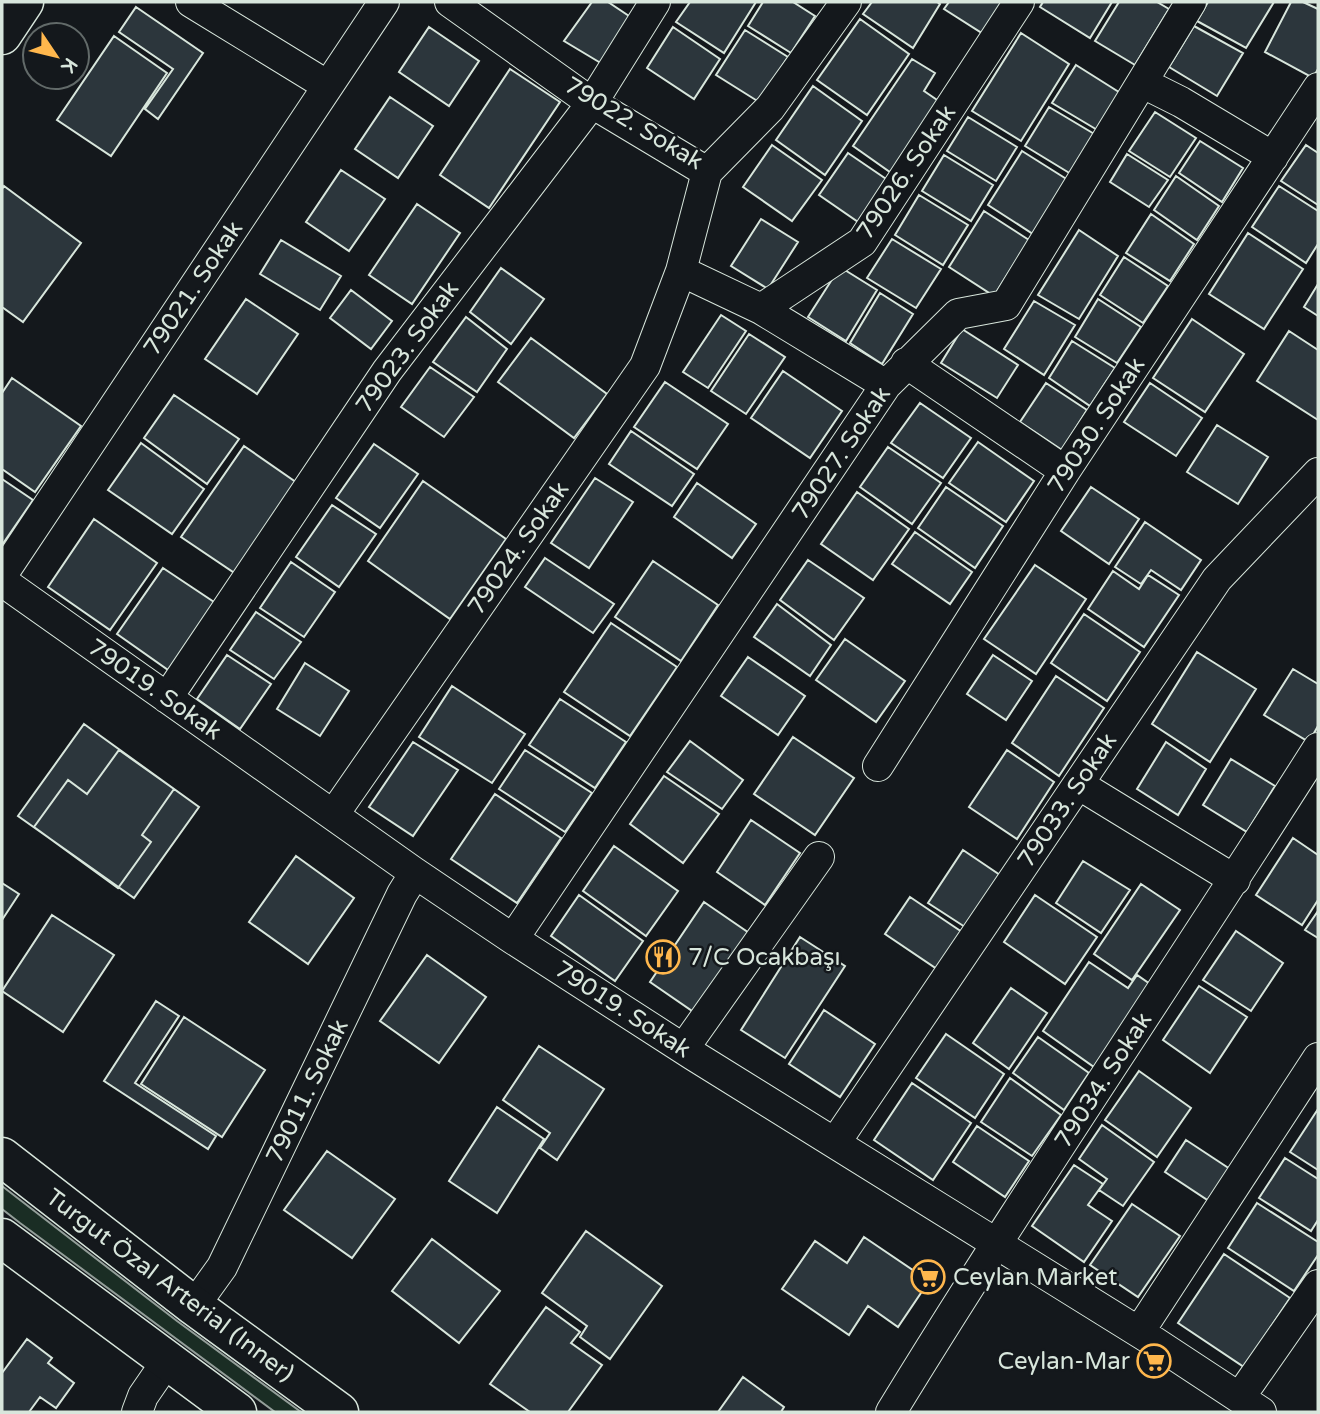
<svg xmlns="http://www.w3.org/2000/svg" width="1320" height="1414" font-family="'Varela Round',sans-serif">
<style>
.green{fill:#1a2d24;stroke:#939e99;stroke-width:2}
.building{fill:#2c363c;stroke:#d8e6dc;stroke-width:2}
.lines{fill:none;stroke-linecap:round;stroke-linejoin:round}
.street-casing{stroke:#d8e6dc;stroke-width:32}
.secondary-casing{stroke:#d8e6dc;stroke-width:41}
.primary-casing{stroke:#d8e6dc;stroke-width:41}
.street{stroke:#14181c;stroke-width:30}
.secondary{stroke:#14181c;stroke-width:38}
.primary{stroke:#14181c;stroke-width:38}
.labels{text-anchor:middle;stroke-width:5;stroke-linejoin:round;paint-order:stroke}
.street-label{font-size:24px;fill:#d8e6dc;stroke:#14181c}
.poi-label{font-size:24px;fill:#d8e6dc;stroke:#14181c;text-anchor:start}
</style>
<rect width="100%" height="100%" fill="#14181c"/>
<path class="green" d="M 2,1186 L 177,1321 L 301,1412 L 275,1412 L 20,1223 L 2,1209 Z"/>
<path class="building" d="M 592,2 L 608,2 L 632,18 L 604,65 L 564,41 Z
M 690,2 L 756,2 L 724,53 L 676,22 Z
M 763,2 L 793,2 L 815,16 L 791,53 L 748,26 Z
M 872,2 L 937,2 L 940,4 L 913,48 L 863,14 Z
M 949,2 L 1006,2 L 985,35 L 944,9 Z
M 1043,2 L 1112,2 L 1090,38 L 1040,7 Z
M 1119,2 L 1157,2 L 1169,9 L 1135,65 L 1095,41 Z
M 1208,2 L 1274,2 L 1246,48 L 1197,21 Z
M 1291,2 L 1303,2 L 1318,9 L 1318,69 L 1313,78 L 1265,52 Z
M 136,7 L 203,53 L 158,119 L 145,109 L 173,69 L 119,32 Z
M 860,19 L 909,54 L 867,115 L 817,80 Z
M 1194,26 L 1243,53 L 1217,96 L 1169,67 Z
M 429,27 L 479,61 L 449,106 L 399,72 Z
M 673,27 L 720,59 L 694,99 L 647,68 Z
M 745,30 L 788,57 L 759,102 L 716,75 Z
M 1021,33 L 1069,64 L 1021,141 L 972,111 Z
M 114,36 L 167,73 L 111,156 L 57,120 Z
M 912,59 L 935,73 L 924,91 L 943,104 L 897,177 L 853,146 Z
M 1076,65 L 1122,94 L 1099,131 L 1052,103 Z
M 510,69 L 560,102 L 489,208 L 440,175 Z
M 813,86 L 862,121 L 825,175 L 776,140 Z
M 390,97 L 433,126 L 398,178 L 355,149 Z
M 1049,107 L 1096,135 L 1071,174 L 1025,146 Z
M 1155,112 L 1196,138 L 1170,177 L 1129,151 Z
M 968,117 L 1017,147 L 996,181 L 947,151 Z
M 1200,141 L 1243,168 L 1222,202 L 1179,173 Z
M 772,145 L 822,180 L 792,221 L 743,187 Z
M 1306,145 L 1318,153 L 1318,205 L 1281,181 Z
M 1022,151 L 1068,180 L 1033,234 L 988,205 Z
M 848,153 L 892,183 L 864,226 L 819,195 Z
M 1127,154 L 1168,180 L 1149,207 L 1110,182 Z
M 944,155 L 993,185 L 971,221 L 922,191 Z
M 341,170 L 385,199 L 349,251 L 306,222 Z
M 1176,176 L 1219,206 L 1197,240 L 1154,210 Z
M 4,186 L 81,243 L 23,322 L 2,307 L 2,189 Z
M 1279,186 L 1318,211 L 1318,244 L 1306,263 L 1252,227 Z
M 919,195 L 968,225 L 943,265 L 895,235 Z
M 417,204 L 460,233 L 412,304 L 369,275 Z
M 984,211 L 1029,240 L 994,296 L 949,267 Z
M 1151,214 L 1194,244 L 1170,281 L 1126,253 Z
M 761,219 L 798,242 L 768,289 L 731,266 Z
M 1079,230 L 1118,256 L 1079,319 L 1038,295 Z
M 1248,233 L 1303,269 L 1264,329 L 1209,294 Z
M 892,239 L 941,269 L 916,308 L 867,278 Z
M 281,240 L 341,276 L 320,310 L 260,274 Z
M 1124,257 L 1168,286 L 1143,323 L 1100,295 Z
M 840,267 L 877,290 L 846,341 L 808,317 Z
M 501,268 L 544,299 L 511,344 L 470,312 Z
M 1318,284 L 1318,316 L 1304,307 Z
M 351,290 L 392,321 L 371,349 L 330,318 Z
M 880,293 L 913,314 L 882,364 L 850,343 Z
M 246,299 L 298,334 L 257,394 L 205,359 Z
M 1098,299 L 1141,327 L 1117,363 L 1075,337 Z
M 1034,301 L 1075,325 L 1044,375 L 1004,349 Z
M 721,315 L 746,331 L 708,388 L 683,372 Z
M 466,317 L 507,349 L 477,392 L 433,362 Z
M 1192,319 L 1244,354 L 1205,412 L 1153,378 Z
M 962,329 L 1018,365 L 997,398 L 941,363 Z
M 1289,331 L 1318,350 L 1318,420 L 1257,381 Z
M 749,334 L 785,357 L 746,414 L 711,391 Z
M 531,338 L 607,394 L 574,438 L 498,382 Z
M 1072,341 L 1115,368 L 1090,406 L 1049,378 Z
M 430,367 L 474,397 L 444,437 L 401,407 Z
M 783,371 L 842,411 L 810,458 L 751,418 Z
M 12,378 L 81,426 L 35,492 L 2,469 L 2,393 Z
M 665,382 L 728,424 L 697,469 L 634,427 Z
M 1046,383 L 1087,410 L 1062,450 L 1020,422 Z
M 1150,383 L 1202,418 L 1176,456 L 1124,422 Z
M 174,395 L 239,439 L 207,484 L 144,438 Z
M 920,403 L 971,438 L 943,478 L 891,443 Z
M 1217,425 L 1268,457 L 1238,504 L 1187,472 Z
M 631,431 L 694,474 L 672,506 L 609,464 Z
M 978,442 L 1034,481 L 1006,522 L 949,483 Z
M 141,443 L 204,489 L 172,534 L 108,490 Z
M 374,444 L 418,474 L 380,528 L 336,498 Z
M 244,446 L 303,487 L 242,578 L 181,537 Z
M 888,447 L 941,483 L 912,524 L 860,487 Z
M 595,478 L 633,502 L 589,568 L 551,543 Z
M 2,479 L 33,500 L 2,545 Z
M 423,481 L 506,539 L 450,619 L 368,561 Z
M 697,483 L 756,524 L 732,558 L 674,517 Z
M 946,487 L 1003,526 L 975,568 L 918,528 Z
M 1091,487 L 1139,519 L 1109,564 L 1061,531 Z
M 857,492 L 909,529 L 873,580 L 821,544 Z
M 332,505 L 376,534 L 339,587 L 296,557 Z
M 94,519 L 157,563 L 110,630 L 48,587 Z
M 1145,522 L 1201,560 L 1181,590 L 1151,570 L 1141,584 L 1115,567 Z
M 915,532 L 972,572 L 950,604 L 892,564 Z
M 545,558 L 614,604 L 593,633 L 525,587 Z
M 808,560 L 864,598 L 834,640 L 780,600 Z
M 653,561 L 718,605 L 681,661 L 615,617 Z
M 291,562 L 335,592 L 304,637 L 260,608 Z
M 1035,565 L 1086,599 L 1036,674 L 984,639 Z
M 163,568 L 217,604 L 171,672 L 117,634 Z
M 1113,571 L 1139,589 L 1148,575 L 1179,595 L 1144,647 L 1088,609 Z
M 777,604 L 831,645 L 810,676 L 754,637 Z
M 256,612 L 301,642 L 274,679 L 230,650 Z
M 1084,614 L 1140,652 L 1107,701 L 1051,663 Z
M 611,623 L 677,667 L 630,736 L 564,692 Z
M 845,639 L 905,681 L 876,722 L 816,680 Z
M 1197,652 L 1256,689 L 1210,762 L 1152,724 Z
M 227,655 L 271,684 L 240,729 L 197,699 Z
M 993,655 L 1032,681 L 1006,720 L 967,694 Z
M 748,657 L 805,696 L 778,735 L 721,696 Z
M 305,663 L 349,691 L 320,736 L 277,709 Z
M 1293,669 L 1318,684 L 1318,726 L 1309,742 L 1264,715 Z
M 1056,676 L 1104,708 L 1059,776 L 1012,743 Z
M 452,686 L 525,734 L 492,783 L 419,737 Z
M 560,699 L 626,742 L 595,788 L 529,745 Z
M 84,724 L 199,807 L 134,898 L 18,816 Z
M 793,737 L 854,778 L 815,835 L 754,794 Z
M 690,741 L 743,780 L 722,809 L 667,772 Z
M 413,742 L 458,770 L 413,836 L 369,807 Z
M 1166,742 L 1206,769 L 1178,815 L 1137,789 Z
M 119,750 L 174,789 L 142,835 L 151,842 L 118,888 L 34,827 L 68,780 L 87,794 Z
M 525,750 L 592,793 L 565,832 L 499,789 Z
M 1007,750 L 1054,782 L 1017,839 L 969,807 Z
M 1231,759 L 1275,786 L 1247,832 L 1203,805 Z
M 664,776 L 719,814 L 683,863 L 630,824 Z
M 495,794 L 561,838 L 517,903 L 451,859 Z
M 751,820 L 800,853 L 765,905 L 717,872 Z
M 1293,838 L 1318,855 L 1318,900 L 1302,925 L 1256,895 Z
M 614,846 L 678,891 L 646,936 L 583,891 Z
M 963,850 L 1000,875 L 965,927 L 928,903 Z
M 296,856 L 354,898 L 308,964 L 249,922 Z
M 1083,861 L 1130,890 L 1101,933 L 1056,903 Z
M 2,883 L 19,894 L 2,920 Z
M 1141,884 L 1180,910 L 1132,980 L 1094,954 Z
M 579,895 L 643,941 L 615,981 L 551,936 Z
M 1035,895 L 1097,937 L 1065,984 L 1004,942 Z
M 910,897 L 962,932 L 937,969 L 885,934 Z
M 704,902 L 752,935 L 698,1015 L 650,982 Z
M 1318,911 L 1318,938 L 1305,930 Z
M 52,915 L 114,955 L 63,1032 L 2,991 Z
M 1236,931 L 1283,963 L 1251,1011 L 1203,980 Z
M 800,937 L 845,966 L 785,1058 L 741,1030 Z
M 427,955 L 486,997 L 439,1063 L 380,1021 Z
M 1089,962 L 1128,988 L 1137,975 L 1150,984 L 1094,1067 L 1043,1031 Z
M 1199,986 L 1247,1017 L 1210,1073 L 1163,1040 Z
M 1011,988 L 1047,1013 L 1009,1069 L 973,1043 Z
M 156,1001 L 179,1016 L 135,1083 L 216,1136 L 208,1149 L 104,1081 Z
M 824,1010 L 875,1044 L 840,1097 L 789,1064 Z
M 184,1017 L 265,1070 L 222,1137 L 141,1084 Z
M 946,1034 L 1004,1074 L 975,1118 L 916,1078 Z
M 1038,1037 L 1089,1073 L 1064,1110 L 1013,1073 Z
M 539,1046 L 604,1089 L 557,1160 L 540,1148 L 550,1133 L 503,1100 Z
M 1139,1071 L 1191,1108 L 1157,1157 L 1105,1120 Z
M 1010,1078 L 1061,1115 L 1032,1156 L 981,1122 Z
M 912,1083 L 971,1123 L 933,1180 L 874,1140 Z
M 497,1107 L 544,1139 L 497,1213 L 449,1181 Z
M 1318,1109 L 1318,1170 L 1290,1152 Z
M 1102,1125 L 1154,1162 L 1123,1206 L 1099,1190 L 1107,1179 L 1079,1159 Z
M 977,1126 L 1029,1161 L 1005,1197 L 953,1162 Z
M 1186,1140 L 1233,1171 L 1212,1203 L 1165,1172 Z
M 327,1151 L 395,1199 L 352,1258 L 284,1210 Z
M 1285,1158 L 1318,1179 L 1318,1220 L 1311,1231 L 1259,1198 Z
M 1074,1165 L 1103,1184 L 1088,1205 L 1112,1221 L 1084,1262 L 1032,1226 Z
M 1257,1203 L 1318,1242 L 1318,1255 L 1294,1291 L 1228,1248 Z
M 1132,1204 L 1180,1236 L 1138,1297 L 1090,1265 Z
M 586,1231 L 662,1286 L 610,1359 L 580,1337 L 587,1326 L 542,1293 Z
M 864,1237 L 929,1281 L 898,1327 L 868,1306 L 849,1335 L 782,1289 L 815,1241 L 847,1263 Z
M 432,1239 L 500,1291 L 459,1343 L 392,1291 Z
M 1224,1254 L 1290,1298 L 1244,1367 L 1178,1323 Z
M 546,1307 L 580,1332 L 571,1343 L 602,1365 L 568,1412 L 530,1412 L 490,1384 Z
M 27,1339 L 52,1358 L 48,1363 L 74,1383 L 56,1408 L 40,1397 L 29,1412 L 2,1412 L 2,1373 Z
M 743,1377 L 784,1407 L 781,1412 L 718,1412 Z"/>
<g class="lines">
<defs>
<path id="street" d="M 191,2 L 328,86
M 450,2 L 592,103 L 707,172 L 770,108 L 846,2
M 1143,83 L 1181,102 L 1273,157
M 681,271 L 761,309 L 886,385
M 761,309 L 862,242 L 1019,2
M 906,363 L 1065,471
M 2,575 L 384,2
M 2,581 L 415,873 L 513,939 L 693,1055 L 1150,1339 L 1261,1412
M 167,698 L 387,371 L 592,103 L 655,2
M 878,766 L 1065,471 L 1318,88
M 1078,784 L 1235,880
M 334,814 L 645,366 L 681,271 L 707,172
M 513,939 L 886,385 L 958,314 L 1006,305 L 1191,2
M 684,1048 L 819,857
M 835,1143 L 1217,579 L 1318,473
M 194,1306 L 222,1267 L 402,894 L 415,873
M 1139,1332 L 1318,1058
M 1240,1397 L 1318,1285
M 137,1412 L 143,1396 L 167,1361
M 891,1412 C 1028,1188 1177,971 1318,748"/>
<path id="secondary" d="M 2,1157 L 194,1306 L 339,1412
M 2,1238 L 237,1412"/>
<path id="primary" d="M 2,35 L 24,2"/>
</defs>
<use href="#street" class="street-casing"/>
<use href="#secondary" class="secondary-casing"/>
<use href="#primary" class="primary-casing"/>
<use href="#street" class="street"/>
<use href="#secondary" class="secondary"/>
<use href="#primary" class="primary"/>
</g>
<defs>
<symbol id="restaurant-ring" viewBox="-11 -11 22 22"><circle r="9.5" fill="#14181c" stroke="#ffb74d" stroke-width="1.5"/><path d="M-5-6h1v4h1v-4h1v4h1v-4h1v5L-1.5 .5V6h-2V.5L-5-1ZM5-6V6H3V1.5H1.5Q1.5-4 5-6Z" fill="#ffb74d"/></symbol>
<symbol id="supermarket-ring" viewBox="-11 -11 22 22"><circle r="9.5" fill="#14181c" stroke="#ffb74d" stroke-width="1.5"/><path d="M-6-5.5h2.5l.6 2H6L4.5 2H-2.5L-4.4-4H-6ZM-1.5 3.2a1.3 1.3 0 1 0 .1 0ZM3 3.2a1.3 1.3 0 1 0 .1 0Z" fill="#ffb74d"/></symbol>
</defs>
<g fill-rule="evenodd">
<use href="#restaurant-ring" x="644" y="938" width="38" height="38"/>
<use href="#supermarket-ring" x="909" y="1258" width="38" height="38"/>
<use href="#supermarket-ring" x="1135" y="1342" width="38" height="38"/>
</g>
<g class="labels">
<g class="street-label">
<text transform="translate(634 123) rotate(31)" y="8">79022. Sokak</text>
<text transform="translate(906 172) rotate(-56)" y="8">79026. Sokak</text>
<text transform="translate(193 288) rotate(-56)" y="8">79021. Sokak</text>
<text transform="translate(407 347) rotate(-54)" y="8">79023. Sokak</text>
<text transform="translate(1096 425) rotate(-57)" y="8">79030. Sokak</text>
<text transform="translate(841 453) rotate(-56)" y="8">79027. Sokak</text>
<text transform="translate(518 548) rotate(-55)" y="8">79024. Sokak</text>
<text transform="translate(155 689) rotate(35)" y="8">79019. Sokak</text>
<text transform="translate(1067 800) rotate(-56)" y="8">79033. Sokak</text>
<text transform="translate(623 1009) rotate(33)" y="8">79019. Sokak</text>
<text transform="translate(1103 1080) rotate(-57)" y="8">79034. Sokak</text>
<text transform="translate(307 1091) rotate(-64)" y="8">79011. Sokak</text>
<text transform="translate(170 1285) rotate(37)" y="8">Turgut Özal Arterial (Inner)</text>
</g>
<g class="poi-label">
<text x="688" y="965">7/C Ocakbaşı</text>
<text x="953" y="1285">Ceylan Market</text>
<text x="1130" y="1369" text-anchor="end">Ceylan-Mar</text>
</g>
</g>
<rect width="1320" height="1414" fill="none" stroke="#d8e6dc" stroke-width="7"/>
<g transform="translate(56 56) rotate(125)"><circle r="33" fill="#14181c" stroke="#626a69" stroke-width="2"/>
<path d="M0-5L12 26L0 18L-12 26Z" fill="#ffb74d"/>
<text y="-10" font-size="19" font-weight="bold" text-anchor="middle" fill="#d8e6dc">K</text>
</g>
</svg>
